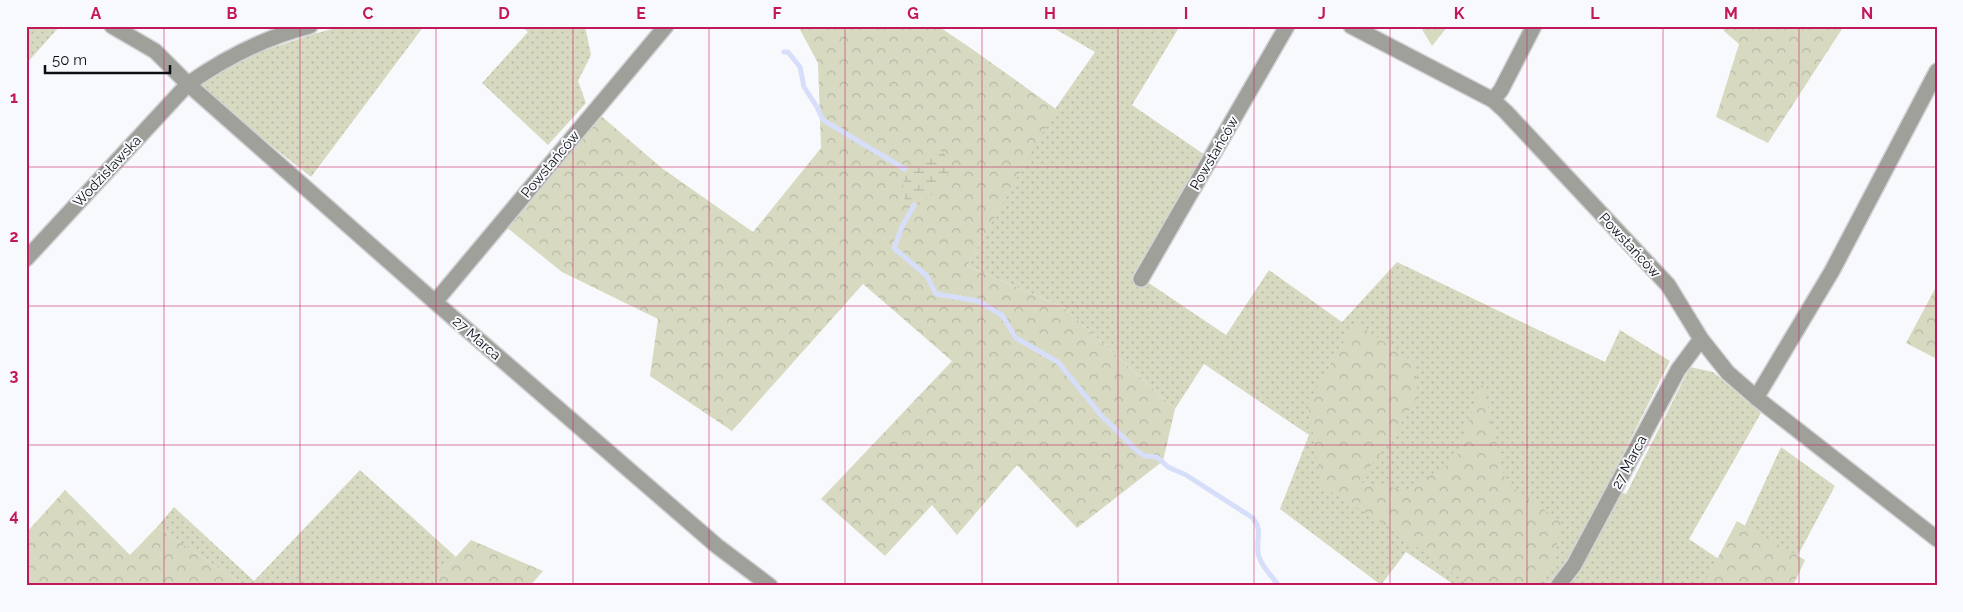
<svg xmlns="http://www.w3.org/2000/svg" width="1963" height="612" font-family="Raleway,sans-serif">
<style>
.grass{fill:url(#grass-dots)}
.forest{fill:url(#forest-crowns)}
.wetland{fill:url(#wetland-marsh)}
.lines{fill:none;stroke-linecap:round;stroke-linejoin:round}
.stream{stroke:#d6defa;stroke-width:5}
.minor-casing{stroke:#d2d3d7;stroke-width:18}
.minor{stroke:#a0a09a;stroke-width:15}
.grid{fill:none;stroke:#c2185b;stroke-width:1;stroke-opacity:0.55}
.labels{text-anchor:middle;stroke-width:4;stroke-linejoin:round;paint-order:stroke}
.street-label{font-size:14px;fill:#0d0e13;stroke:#f8f9fc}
.neatline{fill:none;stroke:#c2185b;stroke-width:2}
.grid-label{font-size:16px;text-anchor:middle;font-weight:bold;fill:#c2185b}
</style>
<defs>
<pattern id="grass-dots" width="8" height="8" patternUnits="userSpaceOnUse" patternTransform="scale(1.25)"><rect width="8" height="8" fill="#d7dac0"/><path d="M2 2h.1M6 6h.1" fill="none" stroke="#b7baa4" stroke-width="1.8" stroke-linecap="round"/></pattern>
<pattern id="forest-crowns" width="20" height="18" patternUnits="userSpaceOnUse" patternTransform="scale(1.25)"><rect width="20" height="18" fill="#d7dac0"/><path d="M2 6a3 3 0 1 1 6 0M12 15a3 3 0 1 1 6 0" fill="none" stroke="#b7baa4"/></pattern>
<pattern id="wetland-marsh" width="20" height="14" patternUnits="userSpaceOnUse" patternTransform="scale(1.25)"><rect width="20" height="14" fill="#d7dac0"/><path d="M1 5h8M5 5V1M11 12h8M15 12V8" fill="none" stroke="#b7baa4"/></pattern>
</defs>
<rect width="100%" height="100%" fill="#f8f9fc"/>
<path class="grass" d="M 26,26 L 60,26 L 26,64 Z
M 343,26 L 424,26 L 311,177 L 194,84 L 223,64 L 317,33 Z
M 521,26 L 585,26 L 591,55 L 578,81 L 586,103 L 548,145 L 482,83 L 528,32 Z
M 1050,26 L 1180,26 L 1132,105 L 1205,155 L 1134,273 L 1226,335 L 1269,270 L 1342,322 L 1397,262 L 1605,362 L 1620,330 L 1670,361 L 1582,535 L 1558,573 L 1546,586 L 1456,586 L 1406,552 L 1381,585 L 1280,509 L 1309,435 L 1204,364 L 1175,409 L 1063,307 L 967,266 L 1055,109 L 1095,52 Z
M 1690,367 L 1713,372 L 1761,413 L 1689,539 L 1726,564 L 1715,586 L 1569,586 L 1619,491 L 1626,494 Z
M 1781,447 L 1835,486 L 1792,566 L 1740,536 Z
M 360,470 L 456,557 L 430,586 L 245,586 L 157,527 L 174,507 L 254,581 Z"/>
<path class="forest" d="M 798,26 L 938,26 L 972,49 L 1056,109 L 967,266 L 1063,307 L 1175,409 L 1163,461 L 1077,528 L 1017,465 L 957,535 L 932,505 L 885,556 L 821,499 L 952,361 L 863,284 L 732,431 L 650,376 L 658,319 L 562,272 L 506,227 L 600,115 L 663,169 L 753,232 L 821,148 L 818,63 Z
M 1420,26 L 1448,26 L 1432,46 Z
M 1722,26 L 1844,26 L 1768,143 L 1716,117 L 1739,44 L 1724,31 Z
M 1937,285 L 1937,359 L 1906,343 Z
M 1355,322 L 1416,364 L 1417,397 L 1391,440 L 1358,482 L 1408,490 L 1456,459 L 1482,383 L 1506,483 L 1561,522 L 1553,566 L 1530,586 L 1471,586 L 1392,529 L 1322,486 L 1308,404 Z
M 65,490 L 130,555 L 157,527 L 245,586 L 26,586 L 26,533 Z
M 1737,521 L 1805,560 L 1793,586 L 1703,586 Z
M 471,540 L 543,571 L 530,586 L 430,586 Z"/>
<path class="wetland" d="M 936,148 C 968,166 936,192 917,206 L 909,204 L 905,201 L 903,187 L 905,169 L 914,161 Z"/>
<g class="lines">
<path class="stream" d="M 784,52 L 788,52 L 800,67 L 804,87 L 817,107 L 823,120 L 905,169
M 914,205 L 902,227 L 894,248 L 927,276 L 936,294 L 978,301 L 1002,315 L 1016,338 L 1058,362 L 1101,415 L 1136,450 L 1145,456 L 1157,457 L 1168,467 L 1186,475 L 1253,518 C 1263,531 1256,538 1258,552 C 1259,564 1272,576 1279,586"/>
<defs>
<path id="minor" d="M 112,26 L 155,51 L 188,84 L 435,302 L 717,546 L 770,586
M 1351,26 L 1493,100 L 1506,112 L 1668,285 L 1701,339 L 1728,373 L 1759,400 L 1937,539
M 1493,100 L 1501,90 L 1534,26
M 26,259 L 188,84 C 225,58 266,37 310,26
M 1141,279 L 1287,26
M 435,302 L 666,26
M 1756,398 L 1832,271 L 1937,71
M 1558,586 L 1574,565 L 1678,370 L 1701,339"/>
</defs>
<use href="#minor" class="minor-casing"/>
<use href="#minor" class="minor"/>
</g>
<path class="grid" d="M 164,26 L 164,586M 300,26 L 300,586M 436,26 L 436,586M 573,26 L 573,586M 709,26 L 709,586M 845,26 L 845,586M 982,26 L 982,586M 1118,26 L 1118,586M 1254,26 L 1254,586M 1390,26 L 1390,586M 1527,26 L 1527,586M 1663,26 L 1663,586M 1799,26 L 1799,586M 26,167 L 1937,167M 26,306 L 1937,306M 26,445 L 1937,445"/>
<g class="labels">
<g class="street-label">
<text transform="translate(1214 153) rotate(-60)" y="5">Powstańców</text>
<text transform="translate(550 164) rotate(-50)" y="5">Powstańców</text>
<text transform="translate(107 171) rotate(-47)" y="5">Wodzisławska</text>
<text transform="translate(1630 245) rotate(47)" y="5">Powstańców</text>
<text transform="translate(477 338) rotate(41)" y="5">27 Marca</text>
<text transform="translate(1629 462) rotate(-62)" y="5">27 Marca</text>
</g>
</g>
<rect width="1963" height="612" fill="none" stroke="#f8f9fc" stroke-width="55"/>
<path d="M45 65v8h125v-8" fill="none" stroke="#0d0e13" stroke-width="2.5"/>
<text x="52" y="65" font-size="15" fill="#0d0e13" stroke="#f8f9fc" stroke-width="4" paint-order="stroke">50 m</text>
<rect x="28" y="28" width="1908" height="556" class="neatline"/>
<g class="grid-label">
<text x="96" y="19">A</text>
<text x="232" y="19">B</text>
<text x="368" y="19">C</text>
<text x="504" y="19">D</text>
<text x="641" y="19">E</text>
<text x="777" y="19">F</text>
<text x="913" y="19">G</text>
<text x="1050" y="19">H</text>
<text x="1186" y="19">I</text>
<text x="1322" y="19">J</text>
<text x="1459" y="19">K</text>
<text x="1595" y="19">L</text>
<text x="1731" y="19">M</text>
<text x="1867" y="19">N</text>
<text x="14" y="103">1</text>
<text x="14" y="242">2</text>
<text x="14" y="381">3</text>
<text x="14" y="521">4</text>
</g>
</svg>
